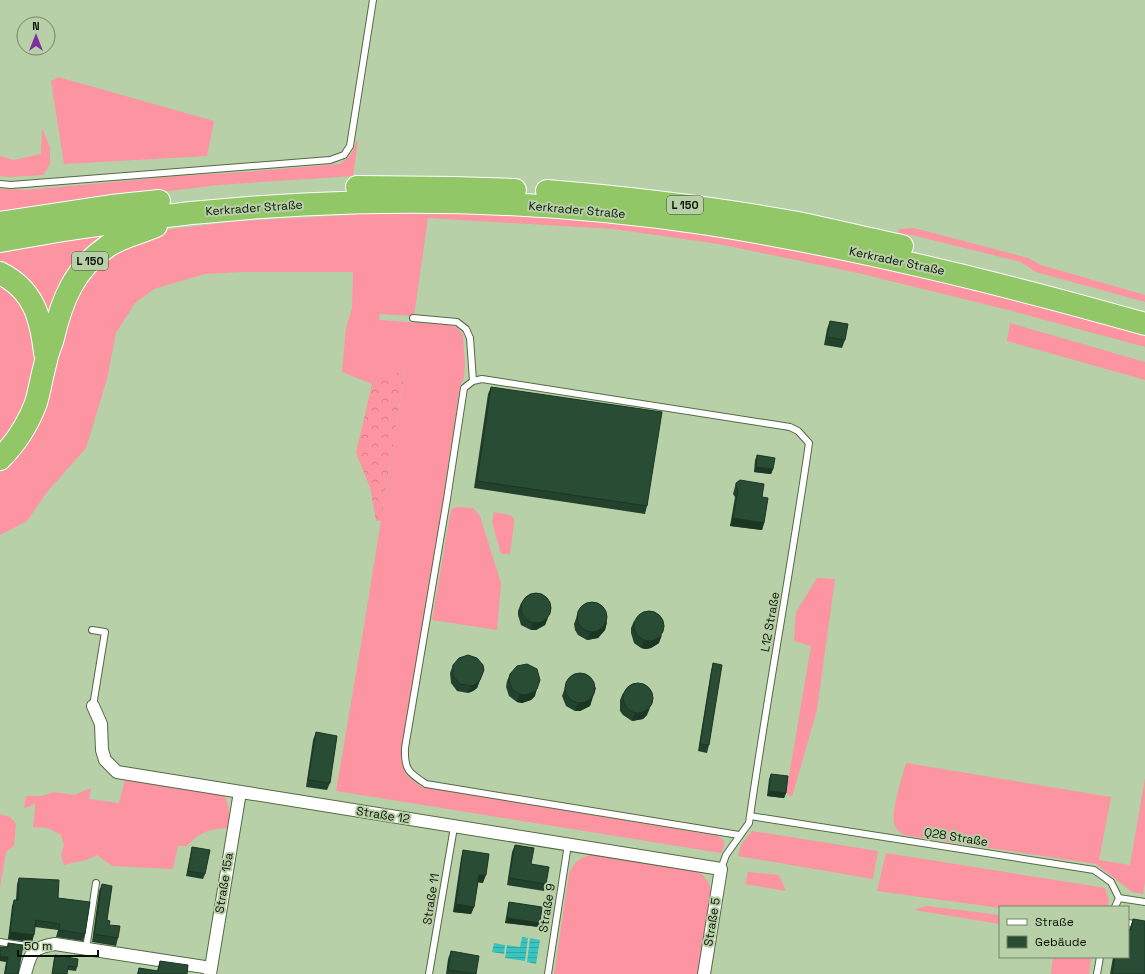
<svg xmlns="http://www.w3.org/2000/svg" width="1145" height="974" font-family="'Space Grotesk',sans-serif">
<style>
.grass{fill:#fc94a1}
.forest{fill:url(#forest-crowns)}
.water{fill:url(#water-rules)}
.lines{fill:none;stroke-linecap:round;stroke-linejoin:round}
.lane-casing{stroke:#546945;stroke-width:8}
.street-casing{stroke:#546945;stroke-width:14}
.highway-casing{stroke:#fff;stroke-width:24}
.lane{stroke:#fff;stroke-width:6}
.street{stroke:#fff;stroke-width:12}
.highway{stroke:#91c766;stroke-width:22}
.wall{fill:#22422d}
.shaded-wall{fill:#1c3624}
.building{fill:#284d34;stroke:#1c3624}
.labels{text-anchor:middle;stroke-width:4;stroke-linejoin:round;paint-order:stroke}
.shield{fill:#b8d0a8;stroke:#3e4b36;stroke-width:1}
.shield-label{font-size:11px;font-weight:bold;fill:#0a1205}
.street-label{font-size:12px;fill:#0a1205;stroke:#b8d0a8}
</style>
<defs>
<pattern id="forest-crowns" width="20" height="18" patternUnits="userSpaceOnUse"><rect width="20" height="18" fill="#fc94a1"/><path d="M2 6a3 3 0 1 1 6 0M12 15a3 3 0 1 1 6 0" fill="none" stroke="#d77f89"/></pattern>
<pattern id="water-rules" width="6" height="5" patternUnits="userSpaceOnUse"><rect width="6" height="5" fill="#3bc3c0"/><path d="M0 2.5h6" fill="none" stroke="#33a6a4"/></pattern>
</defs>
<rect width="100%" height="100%" fill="#b8d0a8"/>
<path class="grass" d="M 58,77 L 214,121 L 207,156 L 64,164 L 51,81 Z
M 42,128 L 50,147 L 50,164 L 43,175 L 9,177 L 0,176 L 0,156 L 14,160 L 41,154 Z
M 358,141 L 353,176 L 218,185 L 128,196 L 0,214 L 0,189 L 27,190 L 179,176 L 245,172 L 339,164 C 350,157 353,154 356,142 Z
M 387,209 L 485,211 L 639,223 L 870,262 L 1145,333 L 1145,347 L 1008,310 L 858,273 L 719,244 L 613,229 L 428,218 L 414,316 L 380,314 L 379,320 L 449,325 L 458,328 L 463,335 L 465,364 L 464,378 L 460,386 L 443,500 L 403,741 L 401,760 L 405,774 L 420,786 L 718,836 L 724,841 L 724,846 L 721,853 L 336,791 L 363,632 L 405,371 L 372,384 L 342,372 L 346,327 L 352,309 L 353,272 L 242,272 L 205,274 L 154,289 L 135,303 L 116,333 L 107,379 L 86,448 L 47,492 L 27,521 L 0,535 L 0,473 L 6,468 L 30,439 L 46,403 L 57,354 L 81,282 L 129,242 L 172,229 L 239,221 L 352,215 Z
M 914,228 L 1028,258 L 1041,265 L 1145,295 L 1145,302 L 1036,272 L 1021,262 L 912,235 L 897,237 L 899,229 Z
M 127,231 L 112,237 L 48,335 L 0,267 L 0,253 Z
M 0,280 L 24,301 L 38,336 L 35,377 L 20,418 L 0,446 Z
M 1010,323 L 1145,362 L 1145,380 L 1007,341 Z
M 458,507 L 473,508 L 480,516 L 501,583 L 497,630 L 432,620 L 451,509 Z
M 494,512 L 509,515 L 514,518 L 514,524 L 510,554 L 501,554 L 492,522 Z
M 817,578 L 835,579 L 817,710 L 792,797 L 786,793 L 811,646 L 794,641 L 796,612 Z
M 906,763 L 1111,797 L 1099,860 L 1130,865 L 1145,778 L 1145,882 L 1143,894 L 1132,892 L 1096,864 L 903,835 C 899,831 894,828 894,822 C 892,807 902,778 906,763 Z
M 125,780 L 224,795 C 230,806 230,816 228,828 C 210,829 199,832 187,846 L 178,846 L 173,869 L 112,866 L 97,855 L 86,860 L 64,865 L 61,855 L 64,845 L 61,835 L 48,828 L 33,827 L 35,808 L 35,803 L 30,806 L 24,808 L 26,796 L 42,796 L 54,792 L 74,795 L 91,788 L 89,799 L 119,803 Z
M 0,814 L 10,817 L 16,824 L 14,846 L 6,852 L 0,887 Z
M 752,831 L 878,851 L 873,879 L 738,856 L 741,845 Z
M 886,853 L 1105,888 L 1109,900 L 1107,907 L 1000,907 L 1000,908 L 877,891 Z
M 598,854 L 696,870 C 706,876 710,883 712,895 L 699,974 L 554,974 L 569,874 C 574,860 584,855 598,854 Z
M 748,872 L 779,875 L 786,891 L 745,884 Z
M 926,906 L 1000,915 L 1000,924 L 914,910 Z
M 1053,957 L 1091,957 L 1089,974 L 1051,974 Z"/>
<path class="forest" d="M 405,370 L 381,521 L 376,521 L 370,487 L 356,453 L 372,384 Z"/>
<path class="water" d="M 522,937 L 528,938 L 525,961 L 505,958 L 507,945 L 520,947 Z
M 530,938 L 540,940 L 536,964 L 527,962 Z
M 494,943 L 505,945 L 504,954 L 492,952 Z"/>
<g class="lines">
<defs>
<path id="lane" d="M 0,184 L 11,185 L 330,160 L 344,155 L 350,146 L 373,0
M 413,318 L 457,322 L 466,329 L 470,338 L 473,381
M 92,630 L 105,632 L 93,706
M 750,816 L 1094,870 L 1111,882 L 1119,898
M 721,869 L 726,855 L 749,823 L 750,816 C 768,691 791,568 809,443 L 798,431 L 790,427 L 482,379 L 473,381 L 464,388 L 447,499 L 405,748 C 404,770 409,773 426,784 L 739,835
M 1119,898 L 1145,902
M 1115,907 L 1119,898
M 1128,923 L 1145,926
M 0,942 L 27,946 L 35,951
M 86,949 L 96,883
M 429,974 L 454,827
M 548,974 L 568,844
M 1097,974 L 1100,957"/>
<path id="street" d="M 93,706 L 101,724 L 102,750 L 105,760 L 117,772 L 721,869 L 704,974
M 25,974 C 31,952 31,948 55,944 L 211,968
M 210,974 L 240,792"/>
<path id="highway" d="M 357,187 L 453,188 L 515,190
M 547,191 C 631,198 715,208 798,223 C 833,230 867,239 902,246
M 0,223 L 111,206 L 159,201
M 0,241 C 232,197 473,188 708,224 C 855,247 1001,283 1145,324
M 0,273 C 34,290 41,318 45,353
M 0,459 C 16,443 28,424 36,403 C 40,389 42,375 46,361 C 47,353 51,346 53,338 C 62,300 74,269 108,246 C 123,236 140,233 156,226"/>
</defs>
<use href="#lane" class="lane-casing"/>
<use href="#street" class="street-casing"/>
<use href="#highway" class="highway-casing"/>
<use href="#lane" class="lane"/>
<use href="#street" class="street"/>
<use href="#highway" class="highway"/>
</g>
<path class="wall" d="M 830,321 L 845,340 L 842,348 L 824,345 L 827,329 Z
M 491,387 L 647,506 L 645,514 L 474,488 L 488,394 Z
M 757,455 L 773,469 L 771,474 L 754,472 L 755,460 Z
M 736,483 L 762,497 L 764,523 L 762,530 L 730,526 L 735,497 L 733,494 Z
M 521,603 L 551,608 L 545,625 L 536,630 L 531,630 L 521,625 L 518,615 L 518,611 Z
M 580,608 L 607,622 L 605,630 L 598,638 L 587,640 L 578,635 L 575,630 L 574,624 Z
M 634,621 L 659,643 L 651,648 L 646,649 L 641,648 L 634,643 L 631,633 L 631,628 Z
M 713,663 L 709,745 L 707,753 L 698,751 L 711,671 Z
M 453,665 L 484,670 L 477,688 L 473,691 L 468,693 L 457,691 L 451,683 L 450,673 Z
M 510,674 L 535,696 L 531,700 L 522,703 L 517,702 L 509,696 L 506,687 L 507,681 Z
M 568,679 L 596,688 L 590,706 L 580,711 L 575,711 L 566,706 L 562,696 Z
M 623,693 L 647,715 L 643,719 L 632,721 L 623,715 L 620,711 L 620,700 Z
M 316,732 L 330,783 L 327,790 L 306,787 L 313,740 Z
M 771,774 L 786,793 L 784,798 L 767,796 L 769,779 Z
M 515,845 L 531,864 L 546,884 L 544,891 L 507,885 L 512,852 Z
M 192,847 L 205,874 L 203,879 L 186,876 L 191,852 Z
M 463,850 L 483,883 L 478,882 L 474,907 L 471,914 L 453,912 L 461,858 Z
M 19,878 L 58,898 L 85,934 L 83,941 L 56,937 L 58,930 L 35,927 L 32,942 L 8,939 L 12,906 L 14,900 L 16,900 L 17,884 Z
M 102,884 L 107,920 L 109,925 L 118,938 L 116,946 L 92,942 L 99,891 Z
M 509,902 L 539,927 L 505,923 L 508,906 Z
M 1133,919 L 1145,974 L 1110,974 L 1113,957 L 1128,957 L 1129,930 Z
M 8,943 L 18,974 L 4,974 L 6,962 L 7,947 Z
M 451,951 L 476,974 L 446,974 L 448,959 Z
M 55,955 L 77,967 L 76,971 L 68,970 L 67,974 L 52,974 L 54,959 Z
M 160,961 L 187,974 L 137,974 L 139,968 L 157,971 Z"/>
<path class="shaded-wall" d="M 756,467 L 773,469 L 771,474 L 754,472 Z
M 733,518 L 764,523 L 762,530 L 730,526 Z
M 548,618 L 545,625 L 536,630 L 531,630 L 533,623 Z
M 607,622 L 605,630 L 598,638 L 587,640 L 590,633 Z
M 662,635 L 659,643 L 651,648 L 646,649 L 641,648 L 644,641 Z
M 480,680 L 477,688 L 473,691 L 468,693 L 471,686 Z
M 537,689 L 535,696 L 531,700 L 522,703 L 517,702 L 520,694 Z
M 592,698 L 590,706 L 580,711 L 575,711 L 578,704 Z
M 650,708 L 647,715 L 643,719 L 632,721 L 635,713 Z
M 769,791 L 786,793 L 784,798 L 767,796 Z
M 479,875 L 486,875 L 483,883 L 476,882 Z
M 456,904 L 474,907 L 471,914 L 453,912 Z
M 507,918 L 540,923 L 539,927 L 505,923 Z
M 10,932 L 34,935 L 32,942 L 8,939 Z
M 0,956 L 8,957 L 6,962 L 0,961 Z"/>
<path class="building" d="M 830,321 L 848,324 L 845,340 L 827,337 Z
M 491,387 L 662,412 L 647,506 L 477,481 Z
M 757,455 L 775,458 L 773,469 L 756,467 Z
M 740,480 L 764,484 L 762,497 L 768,498 L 764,523 L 733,518 L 738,490 L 736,487 L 736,483 Z
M521 608a15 15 0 1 1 30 0a15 15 0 1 1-30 0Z
M577 617a15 15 0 1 1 30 0a15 15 0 1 1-30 0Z
M634 626a15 15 0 1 1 30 0a15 15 0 1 1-30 0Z
M 468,655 L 477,658 L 483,665 L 484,670 L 480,680 L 476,684 L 471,686 L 460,684 L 453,676 L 453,665 L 459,658 Z
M 713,663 L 722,665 L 709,745 L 700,744 Z
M 527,664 L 537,669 L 540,680 L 537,689 L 534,692 L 524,695 L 520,694 L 512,689 L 509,680 L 510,674 L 517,666 Z
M565 688a15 15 0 1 1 30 0a15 15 0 1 1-30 0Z
M623 698a15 15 0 1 1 30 0a15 15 0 1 1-30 0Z
M 316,732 L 337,736 L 330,783 L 308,780 Z
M 771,774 L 788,776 L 786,793 L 769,791 Z
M 515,845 L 534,848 L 531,864 L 549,867 L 546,884 L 509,878 Z
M 192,847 L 210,850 L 205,874 L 188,871 Z
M 463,850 L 489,854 L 486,875 L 479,875 L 474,907 L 456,904 Z
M 19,878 L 59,880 L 58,898 L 90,902 L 85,934 L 59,930 L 60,924 L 36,920 L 34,935 L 10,932 L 14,900 L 18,900 Z
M 102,884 L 112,886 L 107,920 L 110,921 L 109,925 L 120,926 L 118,938 L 94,934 Z
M 509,902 L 542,907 L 540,923 L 507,918 Z
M 1133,919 L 1145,921 L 1145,974 L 1112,974 L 1115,957 L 1128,957 L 1128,930 L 1131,930 Z
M 8,943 L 23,945 L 18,974 L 5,974 L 8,957 L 0,956 L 0,947 L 8,947 Z
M 451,951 L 479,956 L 476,974 L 448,970 Z
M 55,955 L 78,959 L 77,967 L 68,966 L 67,974 L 52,974 Z
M 160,961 L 188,965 L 187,974 L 138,974 L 139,968 L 158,971 Z"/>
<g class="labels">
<g class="shield">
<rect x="667" y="196" width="36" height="18" rx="3"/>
<rect x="72" y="252" width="36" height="18" rx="3"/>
</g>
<g class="shield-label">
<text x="685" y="209">L 150</text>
<text x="90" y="265">L 150</text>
</g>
<g class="street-label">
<text transform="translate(254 208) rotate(-4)" y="4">Kerkrader Straße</text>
<text transform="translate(577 210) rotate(5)" y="4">Kerkrader Straße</text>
<text transform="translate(897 261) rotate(12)" y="4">Kerkrader Straße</text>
<text transform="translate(770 622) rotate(-80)" y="4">L12 Straße</text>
<text transform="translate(383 815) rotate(9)" y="4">Straße 12</text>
<text transform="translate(956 837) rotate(9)" y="4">Q28 Straße</text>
<text transform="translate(224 883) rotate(-81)" y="4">Straße 15a</text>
<text transform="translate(431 899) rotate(-81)" y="4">Straße 11</text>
<text transform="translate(547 908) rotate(-81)" y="4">Straße 9</text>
<text transform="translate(712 922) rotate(-81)" y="4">Straße 5</text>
</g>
</g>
<rect x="999" y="906" width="130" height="52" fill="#b8d0a8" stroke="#728467"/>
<rect x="1007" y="919" width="20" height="6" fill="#ffffff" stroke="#728467"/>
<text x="1035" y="926" font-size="12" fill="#0a1205">Straße</text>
<rect x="1007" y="936" width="20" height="12" fill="#284d34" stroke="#728467"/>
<text x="1035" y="946" font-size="12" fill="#0a1205">Gebäude</text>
<g transform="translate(36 36)"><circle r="19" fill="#b8d0a8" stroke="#728467"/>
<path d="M0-3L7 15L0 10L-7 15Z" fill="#7c2fa0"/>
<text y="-6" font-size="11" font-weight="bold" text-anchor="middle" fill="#0a1205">N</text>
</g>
<path d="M18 950v6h80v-6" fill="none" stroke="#0a1205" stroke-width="2"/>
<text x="24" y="950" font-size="12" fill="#0a1205" stroke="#b8d0a8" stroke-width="3" paint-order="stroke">50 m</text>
</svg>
